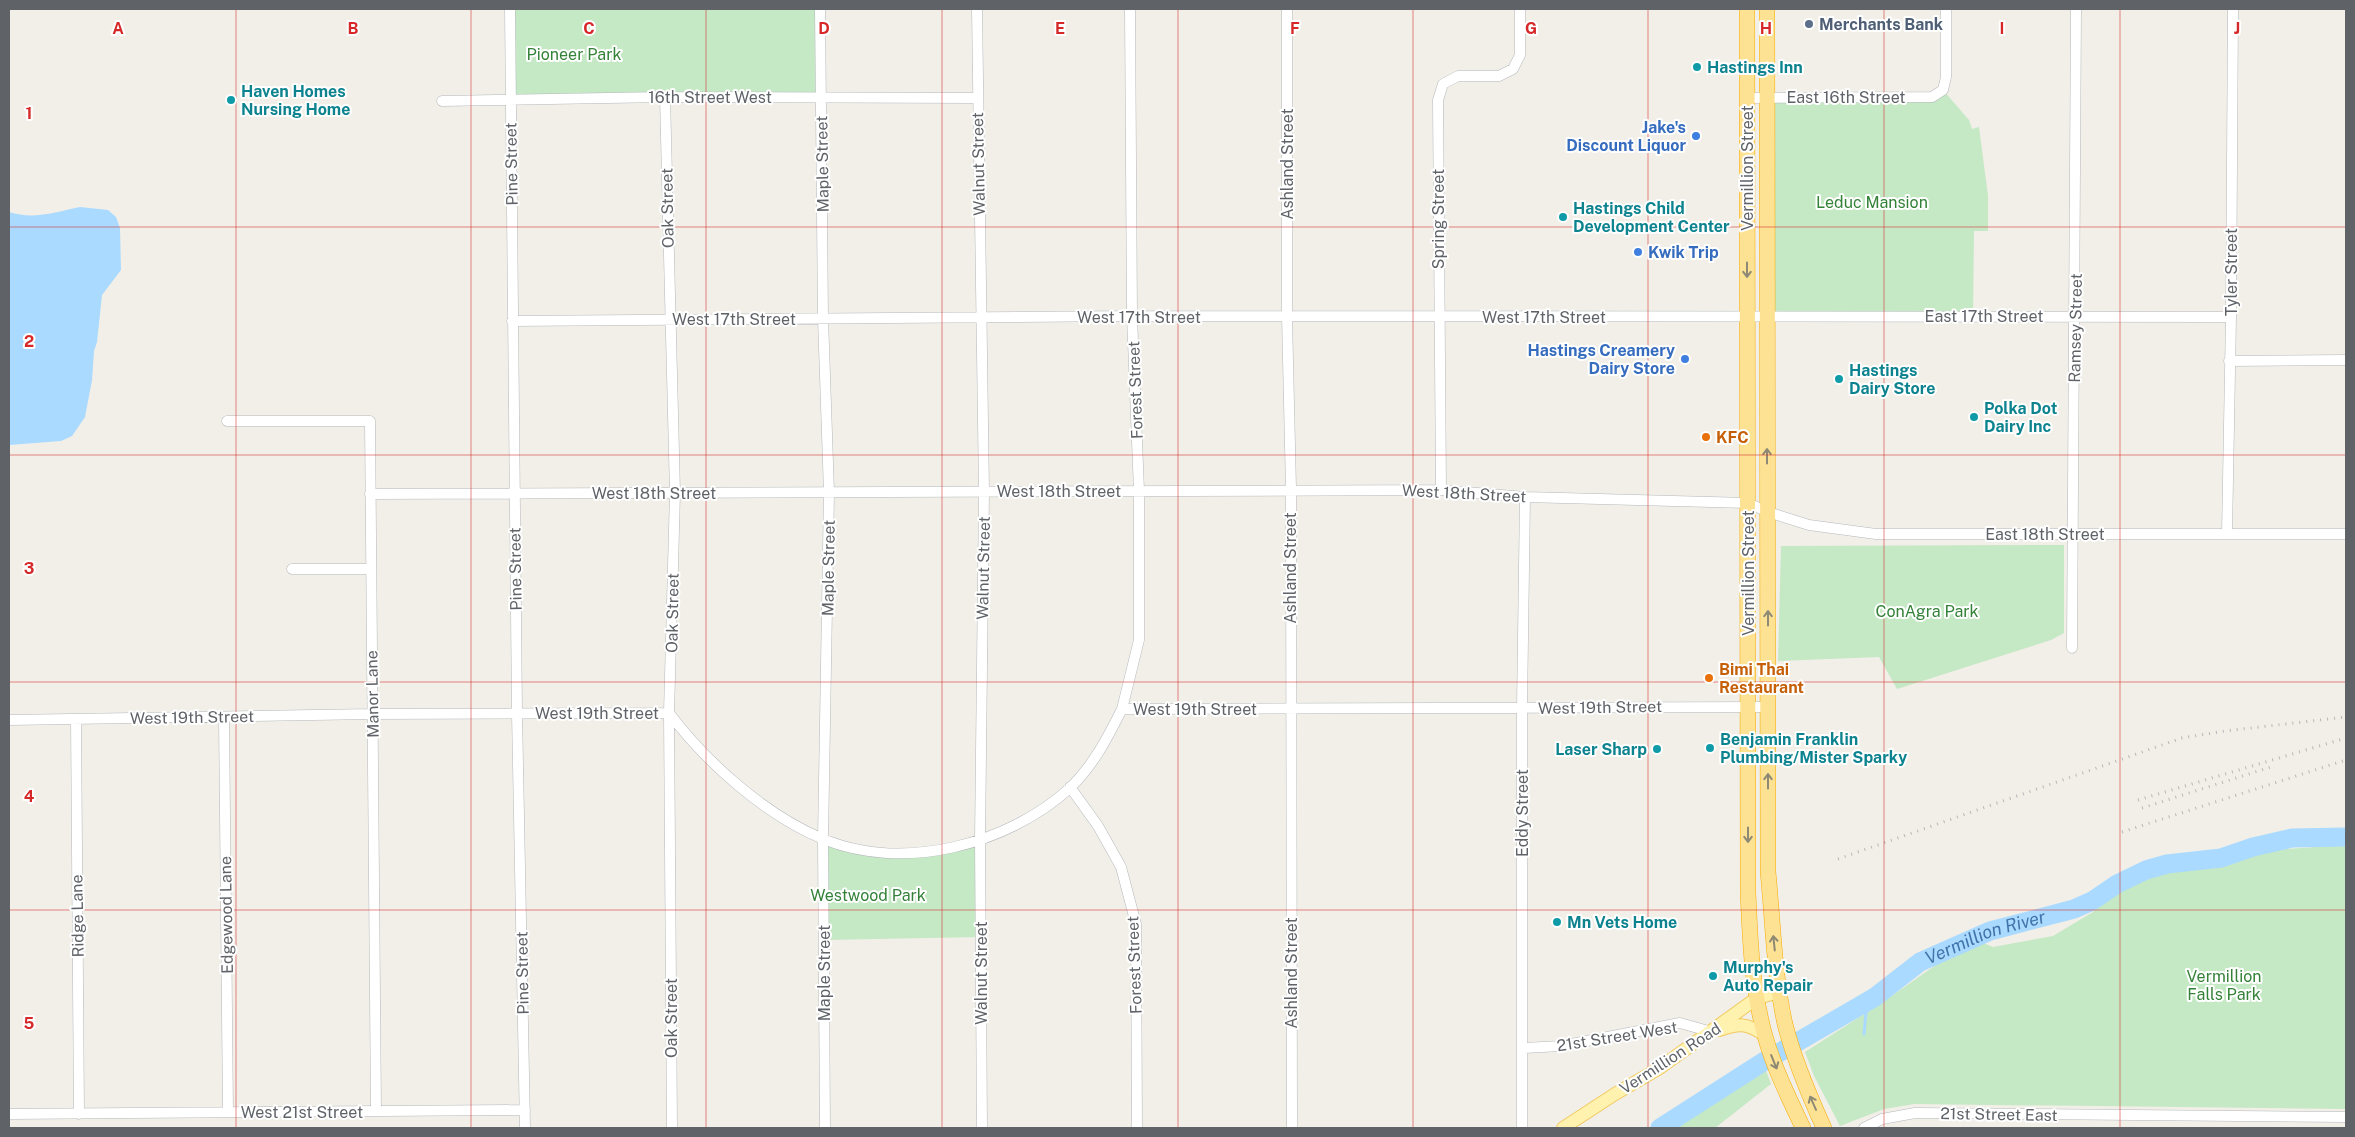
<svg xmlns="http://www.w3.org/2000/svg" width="2355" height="1137" font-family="'Public Sans',sans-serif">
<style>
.green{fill:#c5e8c5}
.water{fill:#aadaff}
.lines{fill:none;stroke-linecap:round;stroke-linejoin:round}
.stream{stroke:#aadaff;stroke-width:3}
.river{stroke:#aadaff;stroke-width:19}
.minor-casing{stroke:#b5b8bc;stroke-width:11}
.major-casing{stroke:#f2c960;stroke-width:14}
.highway-casing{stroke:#f9ab00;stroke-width:16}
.minor{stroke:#fff;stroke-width:10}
.major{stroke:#fff2af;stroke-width:12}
.highway{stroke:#fde293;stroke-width:15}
.rail{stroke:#b6b7b8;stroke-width:3;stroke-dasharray:1 6;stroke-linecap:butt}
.oneway{stroke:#8e8975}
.grid{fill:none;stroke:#d62828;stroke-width:1;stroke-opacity:0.55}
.service-dot{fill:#5c6f8a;stroke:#fff;stroke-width:2}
.culture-dot{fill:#0f9aa8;stroke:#fff;stroke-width:2}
.shop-dot{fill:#3f7fe0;stroke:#fff;stroke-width:2}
.food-dot{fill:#e8710a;stroke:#fff;stroke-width:2}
.labels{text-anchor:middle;stroke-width:4;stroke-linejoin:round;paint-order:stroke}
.service-label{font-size:16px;font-weight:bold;fill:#4e5e75;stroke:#fff;text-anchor:start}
.park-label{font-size:16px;fill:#348238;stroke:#fff}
.culture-label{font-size:16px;font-weight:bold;fill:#0d838f;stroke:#fff;text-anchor:start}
.street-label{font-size:16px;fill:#5f6368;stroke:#fff}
.shop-label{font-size:16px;font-weight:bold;fill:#366cbe;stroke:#fff;text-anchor:end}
.food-label{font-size:16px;font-weight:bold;fill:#c56008;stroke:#fff;text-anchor:start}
.water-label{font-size:18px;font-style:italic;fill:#4174aa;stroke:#fff}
.grid-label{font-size:16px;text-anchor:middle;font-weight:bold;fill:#d62828;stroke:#fff;stroke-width:4;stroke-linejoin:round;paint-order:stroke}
</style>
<rect width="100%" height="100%" fill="#f1efe8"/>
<path class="green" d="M 510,9 L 820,9 L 821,97 L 510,100 Z
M 1943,90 L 1969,120 L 1972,129 L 1979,127 L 1988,196 L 1988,231 L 1974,231 L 1973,316 L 1766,317 L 1767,97 L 1932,97 Z
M 2064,545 L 2064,633 L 2051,640 L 1897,689 L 1879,657 L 1778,661 L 1781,546 Z
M 823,839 L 901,853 L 980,840 L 981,937 L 824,940 Z
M 2346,845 L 2346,1109 L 1914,1104 L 1884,1109 L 1840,1126 L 1814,1076 L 1805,1052 L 1886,1000 L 1940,962 L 1981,942 L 1993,947 L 2053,936 L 2093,912 L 2115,889 L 2143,875 L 2229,860 L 2254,851 Z
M 1763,1062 L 1771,1084 L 1715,1128 L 1660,1128 Z"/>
<path class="water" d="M 80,207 L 108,210 L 116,217 L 120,228 L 121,270 L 102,295 L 97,342 L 94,351 L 92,380 L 85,417 L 72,436 L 61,441 L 9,445 L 9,212 C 33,220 56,212 80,207 Z"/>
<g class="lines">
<path class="stream" d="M 1864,1034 L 1866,1012 L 1875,997"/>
<path class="river" id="s1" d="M 1660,1128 L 1763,1062 L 1875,997 L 1920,962 L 1990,931 L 2074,909 L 2092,901 L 2117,884 L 2146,870 L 2167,864 L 2221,858 L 2253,847 L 2292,838 L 2346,837"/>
<defs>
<path id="minor" d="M 510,9 L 517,713 L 525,1128
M 820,9 L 823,318 L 829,492 L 823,839 L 825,1128
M 977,9 L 984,491 L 980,840 L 982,1128
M 1287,9 L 1287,317 L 1291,489 L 1292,1128
M 665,97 L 675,493 L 669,713 L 672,1128
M 1747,98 L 1932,97 L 1943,90 L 1946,77 L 1946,9
M 442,101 L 665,97 L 977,98
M 512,321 L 1132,316 L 2231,317
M 2229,361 L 2346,360
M 227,421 L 370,421 L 376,1111
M 1441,490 L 1438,100 L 1443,84 L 1458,76 L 1499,76 L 1513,69 L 1520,55 L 1520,9
M 370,494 L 1441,490 L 1525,497 L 1748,503 L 1768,512 L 1809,525 L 1876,534 L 2346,534
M 2227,534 L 2231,317 L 2233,9
M 292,569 L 371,569
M 2072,648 L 2076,9
M 1122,709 L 1139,640 L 1139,491 L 1132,316 L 1130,9
M 224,717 L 228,1112
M 76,719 L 79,1114
M 9,720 L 372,714 L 669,713 C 706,762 765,815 823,839 C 904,872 1007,845 1070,788 C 1093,766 1108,737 1122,709 L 1768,707
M 1070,787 L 1098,826 L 1121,867 L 1136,924 L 1137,1128
M 1522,1048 L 1561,1046 L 1680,1023 L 1712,1032
M 9,1114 L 525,1110
M 1522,1128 L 1522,708 L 1525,497
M 1864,1128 L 1882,1119 L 1915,1113 L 2346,1117"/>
<path id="major" d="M 1719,1030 C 1740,1023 1746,1023 1765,1035
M 1563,1128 L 1615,1094 L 1658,1069 L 1757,998 L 1779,992"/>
<path id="highway" d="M 1747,9 L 1748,892 C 1750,940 1752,989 1765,1036 C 1774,1068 1789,1098 1803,1128
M 1767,9 L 1768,872 C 1773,922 1774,975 1785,1024 C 1794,1060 1809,1095 1824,1128"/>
</defs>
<use href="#minor" class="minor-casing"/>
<use href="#major" class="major-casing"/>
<use href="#highway" class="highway-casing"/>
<use href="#minor" class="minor"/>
<use href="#major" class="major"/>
<use href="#highway" class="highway"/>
<path class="rail" d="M 2138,800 L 2346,738
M 2142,808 L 2274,766
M 2122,832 L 2346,760
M 1838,859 L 2182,738 L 2225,731 L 2346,717"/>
</g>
<defs><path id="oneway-shaft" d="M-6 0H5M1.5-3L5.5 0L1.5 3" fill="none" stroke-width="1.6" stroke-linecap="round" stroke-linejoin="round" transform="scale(1.25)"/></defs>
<g class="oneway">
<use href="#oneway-shaft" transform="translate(1747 270) rotate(90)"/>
<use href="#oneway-shaft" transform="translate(1767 456) rotate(-90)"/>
<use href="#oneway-shaft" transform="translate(1768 618) rotate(-90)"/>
<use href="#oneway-shaft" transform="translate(1768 781) rotate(-90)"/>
<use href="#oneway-shaft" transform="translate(1748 835) rotate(90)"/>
<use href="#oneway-shaft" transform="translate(1774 943) rotate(-96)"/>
<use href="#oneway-shaft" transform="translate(1774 1062) rotate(68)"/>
<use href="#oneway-shaft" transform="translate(1813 1103) rotate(-114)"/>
</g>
<path class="grid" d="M 236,9 L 236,1128M 471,9 L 471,1128M 706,9 L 706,1128M 942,9 L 942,1128M 1178,9 L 1178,1128M 1413,9 L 1413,1128M 1648,9 L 1648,1128M 1884,9 L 1884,1128M 2120,9 L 2120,1128M 9,227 L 2346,227M 9,455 L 2346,455M 9,682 L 2346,682M 9,910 L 2346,910"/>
<circle class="service-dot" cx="1809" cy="24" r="5"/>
<g class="culture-dot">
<circle cx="1697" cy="67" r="5"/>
<circle cx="231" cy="100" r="5"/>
<circle cx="1563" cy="217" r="5"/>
<circle cx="1839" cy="379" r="5"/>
<circle cx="1974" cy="417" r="5"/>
<circle cx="1710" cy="748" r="5"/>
<circle cx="1657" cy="749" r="5"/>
<circle cx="1557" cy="922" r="5"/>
<circle cx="1713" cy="976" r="5"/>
</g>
<g class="shop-dot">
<circle cx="1696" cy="136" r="5"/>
<circle cx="1638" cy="252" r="5"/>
<circle cx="1685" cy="359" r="5"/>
</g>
<g class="food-dot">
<circle cx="1706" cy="437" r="5"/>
<circle cx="1709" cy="678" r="5"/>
</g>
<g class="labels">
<g class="service-label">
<text x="1819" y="30">Merchants Bank</text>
</g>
<g class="park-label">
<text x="574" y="60">Pioneer Park</text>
<text x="1872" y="208">Leduc Mansion</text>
<text x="1927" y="617">ConAgra Park</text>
<text x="868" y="901">Westwood Park</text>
<text x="2224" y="982">Vermillion<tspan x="2224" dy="18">Falls Park</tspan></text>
</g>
<g class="culture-label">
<text x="1707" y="73">Hastings Inn</text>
<text x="241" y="97">Haven Homes<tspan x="241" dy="18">Nursing Home</tspan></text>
<text x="1573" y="214">Hastings Child<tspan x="1573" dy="18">Development Center</tspan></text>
<text x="1849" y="376">Hastings<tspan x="1849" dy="18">Dairy Store</tspan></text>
<text x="1984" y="414">Polka Dot<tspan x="1984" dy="18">Dairy Inc</tspan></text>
<text x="1720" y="745">Benjamin Franklin<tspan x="1720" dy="18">Plumbing/Mister Sparky</tspan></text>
<text x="1647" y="755" text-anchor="end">Laser Sharp</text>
<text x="1567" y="928">Mn Vets Home</text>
<text x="1723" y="973">Murphy's<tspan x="1723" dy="18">Auto Repair</tspan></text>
</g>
<g class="street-label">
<text x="710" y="103">16th Street West</text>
<text x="1846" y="103">East 16th Street</text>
<text transform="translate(511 164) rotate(-91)" y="6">Pine Street</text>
<text transform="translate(822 164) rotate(-91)" y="6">Maple Street</text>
<text transform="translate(978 164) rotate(-91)" y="6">Walnut Street</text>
<text transform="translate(1287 164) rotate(-90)" y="6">Ashland Street</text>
<text transform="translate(1747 168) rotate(-90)" y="6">Vermillion Street</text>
<text transform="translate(667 208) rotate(-91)" y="6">Oak Street</text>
<text transform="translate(1438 219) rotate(-90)" y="6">Spring Street</text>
<text transform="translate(2231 272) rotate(-90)" y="6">Tyler Street</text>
<text x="1984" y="322">East 17th Street</text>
<text x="1139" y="323">West 17th Street</text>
<text x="1544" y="323">West 17th Street</text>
<text x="734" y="325">West 17th Street</text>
<text transform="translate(2075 328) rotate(-89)" y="6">Ramsey Street</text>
<text transform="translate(1135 390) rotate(-92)" y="6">Forest Street</text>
<text x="1059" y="497">West 18th Street</text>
<text x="654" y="499">West 18th Street</text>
<text transform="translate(1464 493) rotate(3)" y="6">West 18th Street</text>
<text x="2045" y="540">East 18th Street</text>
<text transform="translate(828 568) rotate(-89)" y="6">Maple Street</text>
<text transform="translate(983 568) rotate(-89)" y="6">Walnut Street</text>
<text transform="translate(1290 568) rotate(-90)" y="6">Ashland Street</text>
<text transform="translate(515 569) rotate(-91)" y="6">Pine Street</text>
<text transform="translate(1748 573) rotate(-90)" y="6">Vermillion Street</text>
<text transform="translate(672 613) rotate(-89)" y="6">Oak Street</text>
<text transform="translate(372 694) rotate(-91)" y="6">Manor Lane</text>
<text transform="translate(1600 707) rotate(-1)" y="6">West 19th Street</text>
<text x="1195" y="715">West 19th Street</text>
<text x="597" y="719">West 19th Street</text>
<text transform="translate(192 717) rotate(-1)" y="6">West 19th Street</text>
<text transform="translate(1522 813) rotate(-90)" y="6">Eddy Street</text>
<text transform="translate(226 915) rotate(-91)" y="6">Edgewood Lane</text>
<text transform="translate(77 916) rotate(-91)" y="6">Ridge Lane</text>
<text transform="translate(1134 965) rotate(-92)" y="6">Forest Street</text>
<text transform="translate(522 973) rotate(-91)" y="6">Pine Street</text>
<text transform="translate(824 973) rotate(-90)" y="6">Maple Street</text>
<text transform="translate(981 973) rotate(-90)" y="6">Walnut Street</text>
<text transform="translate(1291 973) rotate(-90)" y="6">Ashland Street</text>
<text transform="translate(671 1018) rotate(-90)" y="6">Oak Street</text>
<text transform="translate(1617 1036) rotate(-9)" y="6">21st Street West</text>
<text transform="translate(1670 1058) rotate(-33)" y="6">Vermillion Road</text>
<text x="302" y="1118">West 21st Street</text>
<text transform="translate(1999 1114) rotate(1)" y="6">21st Street East</text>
</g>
<g class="shop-label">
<text x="1686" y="133">Jake's<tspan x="1686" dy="18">Discount Liquor</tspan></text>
<text x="1648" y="258" text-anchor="start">Kwik Trip</text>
<text x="1675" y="356">Hastings Creamery<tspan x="1675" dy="18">Dairy Store</tspan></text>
</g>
<g class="food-label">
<text x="1716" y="443">KFC</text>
<text x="1719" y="675">Bimi Thai<tspan x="1719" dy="18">Restaurant</tspan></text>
</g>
<g class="water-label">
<text dy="6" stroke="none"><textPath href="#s1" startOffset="379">Vermillion River</textPath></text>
</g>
</g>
<g class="grid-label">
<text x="118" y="34">A</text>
<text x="353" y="34">B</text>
<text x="589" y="34">C</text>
<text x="824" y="34">D</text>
<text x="1060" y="34">E</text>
<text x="1295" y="34">F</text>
<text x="1531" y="34">G</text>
<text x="1766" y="34">H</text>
<text x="2002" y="34">I</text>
<text x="2237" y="34">J</text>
<text x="29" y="119">1</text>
<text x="29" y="347">2</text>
<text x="29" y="574">3</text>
<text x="29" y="802">4</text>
<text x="29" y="1029">5</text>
</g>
<rect width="2355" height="1137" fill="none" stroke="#5f6368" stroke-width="20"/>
</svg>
